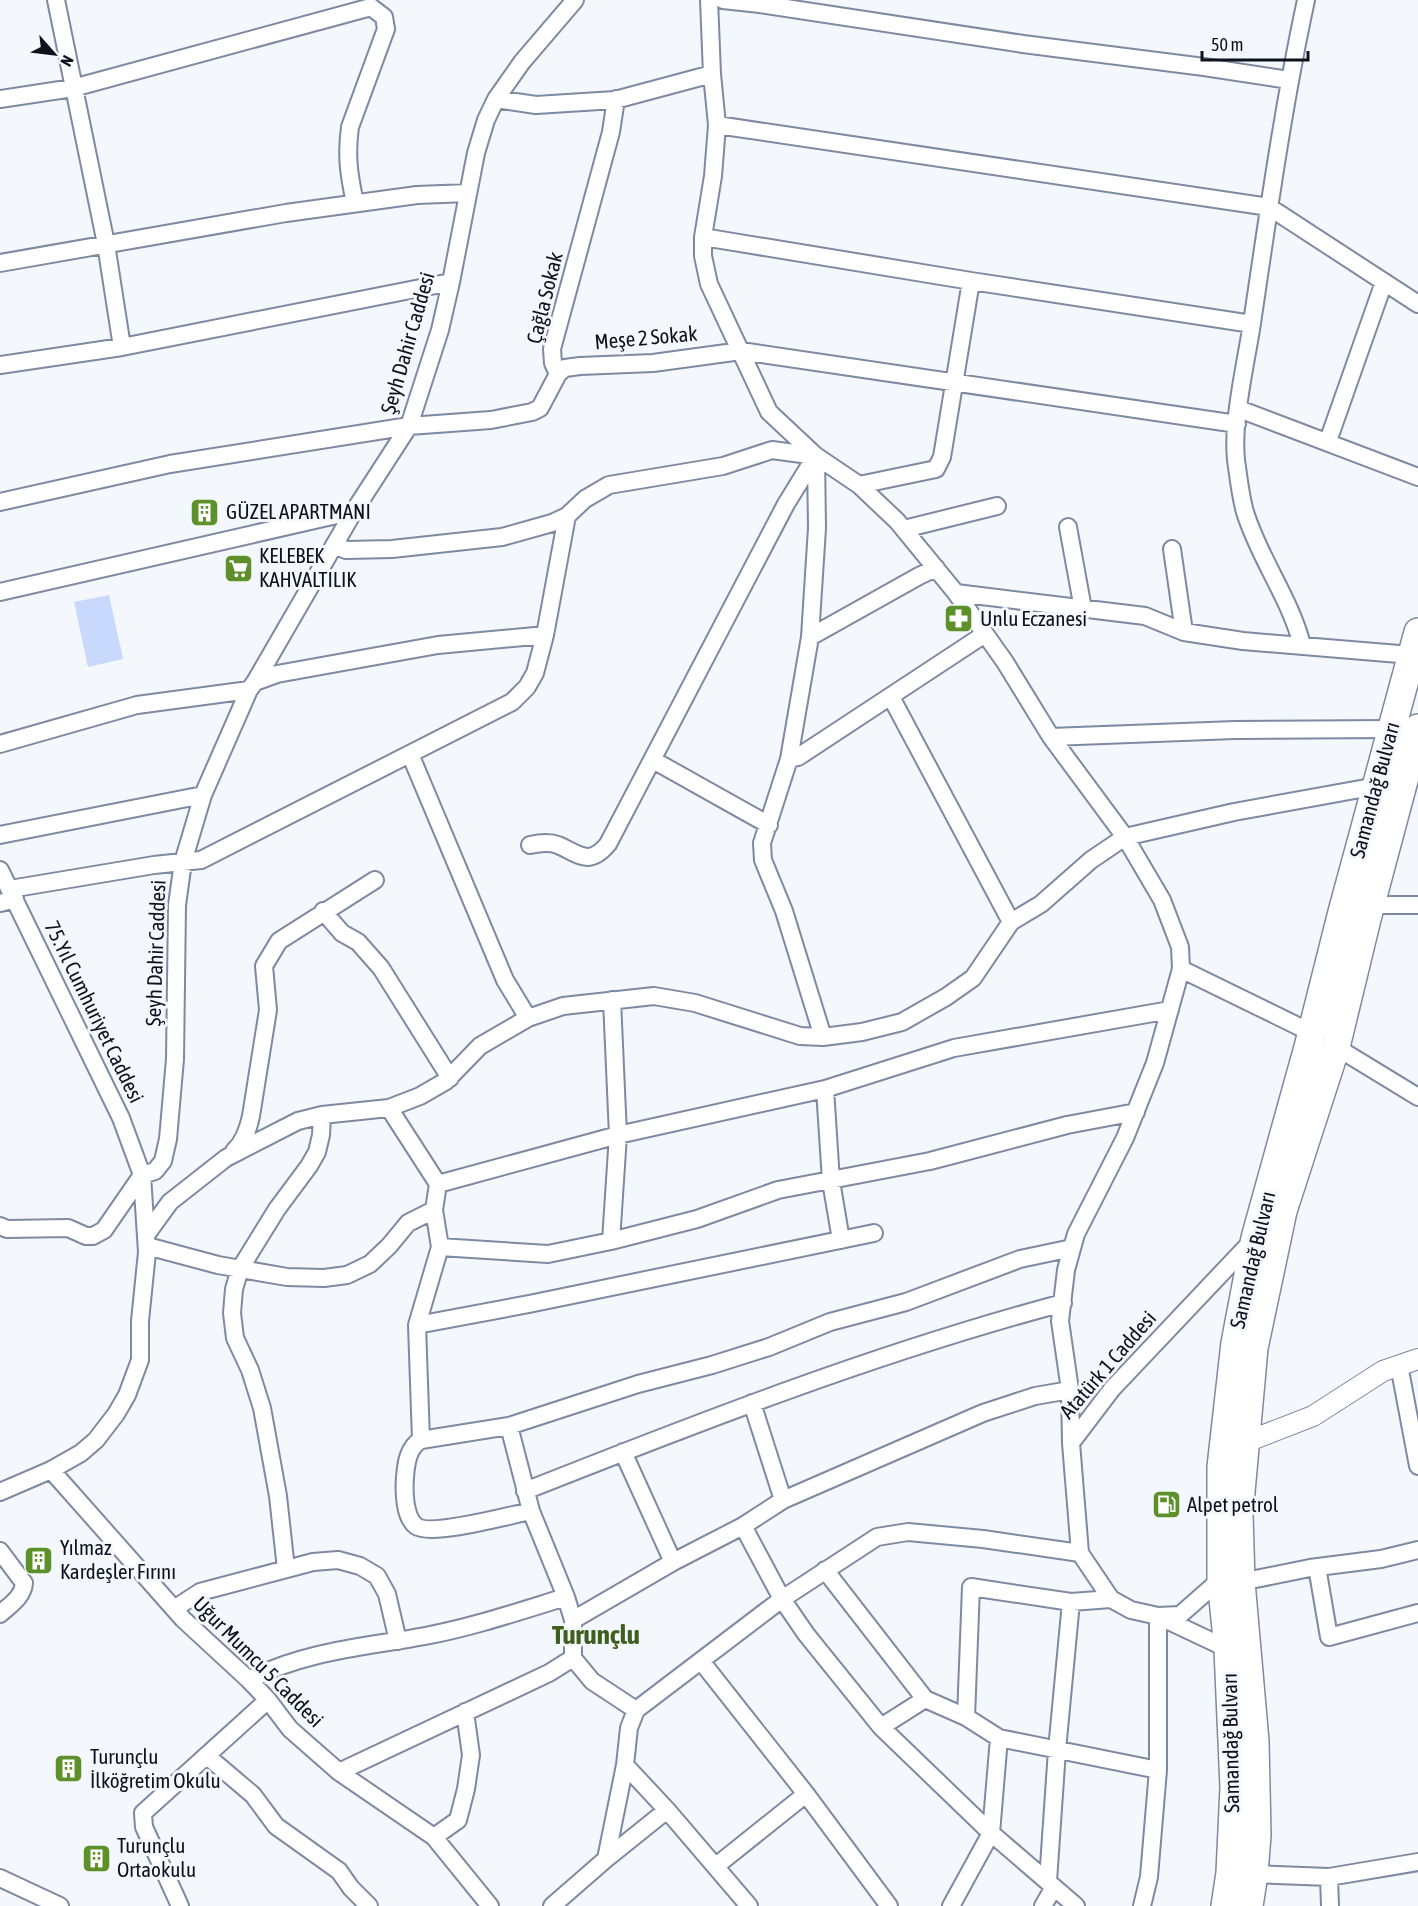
<svg xmlns="http://www.w3.org/2000/svg" width="1418" height="1906" font-family="'Asap Condensed',sans-serif">
<style>
.green{fill:#c9d9fe}
.lines{fill:none;stroke-linecap:round;stroke-linejoin:round}
.minor-casing{stroke:#7e89a2;stroke-width:20}
.tertiary-casing{stroke:#7e89a2;stroke-width:22}
.trunk-casing{stroke:#7e89a2;stroke-width:30}
.minor{stroke:#fff;stroke-width:16}
.tertiary{stroke:#fff;stroke-width:20}
.trunk{stroke:#fff;stroke-width:27}
.labels{text-anchor:middle;stroke-width:6;stroke-linejoin:round;paint-order:stroke}
.street-label{font-size:21px;fill:#0e121b;stroke:#f4f7fc}
.poi-label{font-size:21px;fill:#0e121b;stroke:#f4f7fc;text-anchor:start}
.district-label{font-size:27px;font-weight:bold;fill:#3e5f1e;stroke:#f4f7fc}
</style>
<rect width="100%" height="100%" fill="#f4f7fc"/>
<path class="green" d="M 109,595 L 123,659 L 88,667 L 74,602 Z"/>
<g class="lines">
<defs>
<path id="minor" d="M 56,0 L 106,244 L 122,347
M 709,0 L 712,74 L 717,125 L 713,176 L 703,237 L 703,256 L 709,284 L 769,412 L 816,456 L 859,485 L 897,521 L 956,593 L 1005,662 L 1051,737 L 1125,837 L 1162,900 L 1180,947 L 1181,969 L 1155,1063 L 1125,1138 L 1076,1234 L 1066,1270 L 1060,1321 L 1070,1390 L 1071,1443 L 1080,1553 L 1111,1599 L 1131,1610 L 1158,1616 L 1180,1615 L 1221,1579
M 723,0 L 760,4 L 1023,44 L 1204,67 L 1289,80
M 0,99 L 73,88 L 371,7 L 384,17 L 386,29 L 350,127 C 346,156 349,175 355,203
M 496,99 L 536,105 L 615,100 L 712,74
M 717,125 L 1269,207 L 1418,304
M 703,237 L 971,281 L 1252,324
M 0,263 L 286,213 L 417,195 L 468,193
M 0,365 L 122,347 L 451,282
M 558,374 L 553,363 L 552,349 L 611,132 L 616,99
M 1239,409 L 1418,477
M 1328,441 L 1384,282
M 816,456 L 817,528 L 810,637 L 789,759 L 762,843 L 763,860 L 784,911 L 823,1037
M 859,485 L 936,469 L 942,457 L 971,281
M 0,502 L 170,464 L 409,426 L 491,420 L 532,412 L 540,408 L 558,374 L 565,368 L 580,366 L 653,363 L 741,351 L 1237,424
M 1068,527 L 1083,609
M 904,529 L 997,506
M 334,545 L 346,550 L 392,549 L 502,537 L 552,523 L 567,516 L 585,499 L 609,485 L 723,466 L 772,450 L 816,456
M 1172,549 L 1184,632
M 0,592 L 354,511
M 956,593 L 1145,616 L 1184,632 L 1243,641 L 1411,655
M 810,637 L 919,576 L 936,568
M 1302,645 C 1290,598 1259,558 1245,512 C 1241,498 1239,482 1237,467 C 1230,427 1246,364 1252,323 C 1268,215 1283,107 1306,0
M 255,682 L 277,674 L 438,645 L 545,635
M 891,697 L 1011,922
M 1051,737 L 1235,730 L 1391,729
M 0,744 L 137,705 L 249,690
M 410,754 L 505,980 L 528,1018
M 789,759 L 798,757 L 985,634
M 653,760 L 769,825
M 0,835 L 203,795
M 530,845 C 539,843 550,842 558,845 C 579,854 589,867 608,844 L 786,504 L 815,457
M 0,870 L 121,1118 L 142,1175 L 147,1252 L 140,1321 L 140,1360 L 127,1395 L 116,1414 L 96,1440 L 81,1453 L 51,1470 L 0,1492
M 10,889 L 154,865 L 201,860 L 512,702 L 527,687 L 535,673 L 545,635 L 567,516
M 0,903 L 15,899
M 1372,905 L 1418,905
M 323,911 L 342,933 L 358,942 L 381,968 L 450,1078
M 1181,969 L 1312,1033
M 1336,1047 L 1418,1097
M 825,1089 L 831,1181 L 841,1240
M 389,1108 L 438,1184 L 434,1210 L 440,1247 L 417,1325 L 421,1440
M 234,1151 C 244,1142 248,1130 251,1116 L 268,1010 L 264,966 L 279,941 L 375,880
M 142,1175 L 155,1171 L 163,1161 L 168,1139 L 175,1059 L 177,905 L 183,862 L 203,795 L 249,690 L 255,682 L 354,511 L 409,426 L 440,330 L 451,282 L 476,153 L 486,120 L 496,99 L 522,62 L 575,0
M 438,1184 L 618,1135 L 825,1089 L 954,1048 L 1170,1010
M 0,1226 L 7,1229 L 68,1228 L 86,1236 L 93,1236 L 104,1230 L 142,1175
M 146,1235 L 170,1202 L 226,1158 L 298,1121 L 322,1115 L 389,1108 L 420,1096 L 446,1081 L 480,1046 L 528,1018 L 563,1006 L 654,996 L 695,1003 L 800,1036 L 823,1037 L 862,1032 L 902,1022 L 946,997 L 973,978 L 1011,922 L 1041,904 L 1091,860 L 1125,837 L 1234,812 L 1377,786
M 611,1241 L 618,1135 L 612,1000
M 147,1246 L 218,1265 L 287,1277 L 324,1278 L 347,1275 L 370,1264 L 389,1246 L 408,1223 L 434,1210
M 440,1247 L 548,1254 L 611,1241 L 697,1219 L 778,1190 L 930,1161 L 1067,1125 L 1136,1112
M 417,1325 L 529,1304 L 874,1233
M 1399,1365 L 1418,1466
M 752,1403 L 783,1500
M 1071,1443 L 1112,1389 L 1252,1241
M 623,1452 L 673,1562
M 51,1470 L 183,1619 L 249,1680 L 268,1700 L 290,1729 L 339,1772 L 434,1837 L 490,1906
M 525,1491 C 702,1421 879,1352 1063,1303
M 531,1511 C 510,1515 431,1537 416,1526 C 404,1517 404,1490 405,1477 C 406,1464 408,1447 421,1440 L 509,1426 L 638,1384 L 712,1365 L 769,1347 L 830,1322 L 906,1302 L 1020,1259 L 1072,1248
M 743,1526 L 782,1599 L 806,1634 L 881,1727 L 991,1833 L 1076,1906
M 0,1551 L 24,1583 C 23,1597 10,1605 0,1614
M 1317,1567 L 1329,1637 L 1418,1613
M 286,1569 L 278,1496 L 262,1408 L 250,1370 L 235,1338 L 232,1313 L 234,1289 L 240,1269 L 277,1209 L 309,1166 L 317,1152 L 321,1135 L 322,1115
M 825,1570 L 925,1699 L 966,1717 L 999,1738 L 1158,1770
M 1241,1582 L 1310,1568 L 1381,1559 L 1418,1550
M 174,1609 L 200,1592 L 313,1562 L 338,1560 L 360,1566 L 377,1576 L 387,1594 L 398,1641
M 573,1620 L 673,1562 L 743,1526 L 783,1500 L 983,1413 L 1035,1396 L 1070,1390
M 573,1658 L 592,1681 L 636,1710 L 629,1728 L 625,1765 L 606,1859
M 701,1661 L 806,1794 L 889,1906
M 249,1680 C 303,1651 366,1647 425,1636 C 473,1627 520,1611 566,1597
M 636,1710 L 782,1599 L 877,1537 L 908,1532 L 983,1539 L 1080,1553
M 966,1717 L 971,1587 L 1071,1602 L 1111,1599
M 881,1727 L 925,1699
M 207,1756 L 253,1795 L 276,1826 L 339,1871 L 351,1888 L 369,1906
M 625,1765 L 667,1810 L 749,1906
M 339,1772 L 549,1673 L 573,1658 L 573,1620 L 566,1597 L 531,1511 L 509,1426
M 434,1837 L 458,1820 L 466,1789 L 471,1755 L 465,1712
M 716,1866 L 806,1794
M 1254,1874 L 1329,1877 L 1418,1862
M 1329,1877 L 1330,1906
M 0,1878 L 60,1906
M 1048,1881 L 1057,1750 L 1071,1602
M 180,1906 L 144,1827 L 143,1813 L 268,1700
M 552,1906 L 606,1859 L 667,1810
M 951,1906 L 991,1833 L 999,1738
M 1043,1906 L 1054,1887
M 1142,1906 L 1149,1877 L 1158,1770 L 1158,1616 L 1228,1649"/>
<path id="tertiary" d="M 1246,1442 L 1313,1416 L 1383,1371 L 1418,1359"/>
<path id="trunk" d="M 1225,1906 L 1230,1873 L 1234,1787 L 1228,1649 L 1221,1579 L 1221,1467 L 1235,1343 L 1255,1238 L 1308,1047 L 1342,912 L 1418,632
M 1249,1906 L 1254,1874 L 1257,1835 L 1255,1741 L 1241,1582 L 1239,1514 L 1254,1348 L 1283,1211 L 1336,1047 L 1367,919 L 1418,728"/>
</defs>
<use href="#minor" class="minor-casing"/>
<use href="#tertiary" class="tertiary-casing"/>
<use href="#trunk" class="trunk-casing"/>
<use href="#minor" class="minor"/>
<use href="#tertiary" class="tertiary"/>
<use href="#trunk" class="trunk"/>
</g>
<defs>
<symbol id="building-square" viewBox="-11 -11 22 22"><rect x="-9" y="-9" width="18" height="18" rx="4" fill="#5d9029" stroke="#f4f7fc"/><path d="M-4-6H4V6H1V3H-1V6H-4ZM-2.5-4.3h1.7v1.8h-1.7ZM.8-4.3h1.7v1.8H.8ZM-2.5-1h1.7V.8h-1.7ZM.8-1h1.7V.8H.8Z" fill="#fff"/></symbol>
<symbol id="supermarket-square" viewBox="-11 -11 22 22"><rect x="-9" y="-9" width="18" height="18" rx="4" fill="#5d9029" stroke="#f4f7fc"/><path d="M-6-5.5h2.5l.6 2H6L4.5 2H-2.5L-4.4-4H-6ZM-1.5 3.2a1.3 1.3 0 1 0 .1 0ZM3 3.2a1.3 1.3 0 1 0 .1 0Z" fill="#fff"/></symbol>
<symbol id="pharmacy-square" viewBox="-11 -11 22 22"><rect x="-9" y="-9" width="18" height="18" rx="4" fill="#5d9029" stroke="#f4f7fc"/><path d="M-2-6h4v4h4v4h-4v4h-4v-4h-4v-4h4Z" fill="#fff"/></symbol>
<symbol id="fuel-square" viewBox="-11 -11 22 22"><rect x="-9" y="-9" width="18" height="18" rx="4" fill="#5d9029" stroke="#f4f7fc"/><path d="M-5.5-6h7V0h2V4h1.3V-2.5L3-4.5l.8-.8L6-3V5H2.5V1h-1V6h-7ZM-4.2-4.7v3.2H.2V-4.7Z" fill="#fff"/></symbol>
</defs>
<g fill-rule="evenodd">
<use href="#building-square" x="188" y="496" width="33" height="33"/>
<use href="#supermarket-square" x="222" y="552" width="33" height="33"/>
<use href="#pharmacy-square" x="942" y="602" width="33" height="33"/>
<use href="#fuel-square" x="1150" y="1488" width="33" height="33"/>
<use href="#building-square" x="22" y="1544" width="33" height="33"/>
<use href="#building-square" x="52" y="1752" width="33" height="33"/>
<use href="#building-square" x="80" y="1842" width="33" height="33"/>
</g>
<g class="labels">
<g class="street-label">
<text transform="translate(545 298) rotate(-76)" y="7">Çağla Sokak</text>
<text transform="translate(646 338) rotate(-5)" y="7">Meşe 2 Sokak</text>
<text transform="translate(408 343) rotate(-74)" y="7">Şeyh Dahir Caddesi</text>
<text transform="translate(1375 790) rotate(-75)" y="7">Samandağ Bulvarı</text>
<text transform="translate(156 953) rotate(-88)" y="7">Şeyh Dahir Caddesi</text>
<text transform="translate(94 1012) rotate(64)" y="7">75.Yıl Cumhuriyet Caddesi</text>
<text transform="translate(1253 1260) rotate(-77)" y="7">Samandağ Bulvarı</text>
<text transform="translate(1108 1365) rotate(-49)" y="7">Atatürk 1 Caddesi</text>
<text transform="translate(258 1662) rotate(45)" y="7">Uğur Mumcu 5 Caddesi</text>
<text transform="translate(1231 1743) rotate(-91)" y="7">Samandağ Bulvarı</text>
</g>
<g class="poi-label">
<text x="226" y="519">GÜZEL APARTMANI</text>
<text x="259" y="563">KELEBEK<tspan x="259" dy="24">KAHVALTILIK</tspan></text>
<text x="980" y="626">Unlu Eczanesi</text>
<text x="1187" y="1512">Alpet petrol</text>
<text x="60" y="1555">Yılmaz<tspan x="60" dy="24">Kardeşler Fırını</tspan></text>
<text x="90" y="1764">Turunçlu<tspan x="90" dy="24">İlköğretim Okulu</tspan></text>
<text x="117" y="1853">Turunçlu<tspan x="117" dy="24">Ortaokulu</tspan></text>
</g>
<g class="district-label">
<text x="596" y="1644">Turunçlu</text>
</g>
</g>
<g transform="translate(54 54) rotate(118)" stroke="#f4f7fc" stroke-width="4.5" paint-order="stroke">
<path d="M0-4.5L10 22L0 15L-10 22Z" fill="#0e121b"/>
<text y="-9" font-size="16" font-weight="bold" text-anchor="middle" fill="#0e121b">N</text>
</g>
<path d="M1202 51v9h106v-9" fill="none" stroke="#0e121b" stroke-width="3"/>
<text x="1211" y="51" font-size="18" fill="#0e121b" stroke="#f4f7fc" stroke-width="4.5" paint-order="stroke">50 m</text>
</svg>
